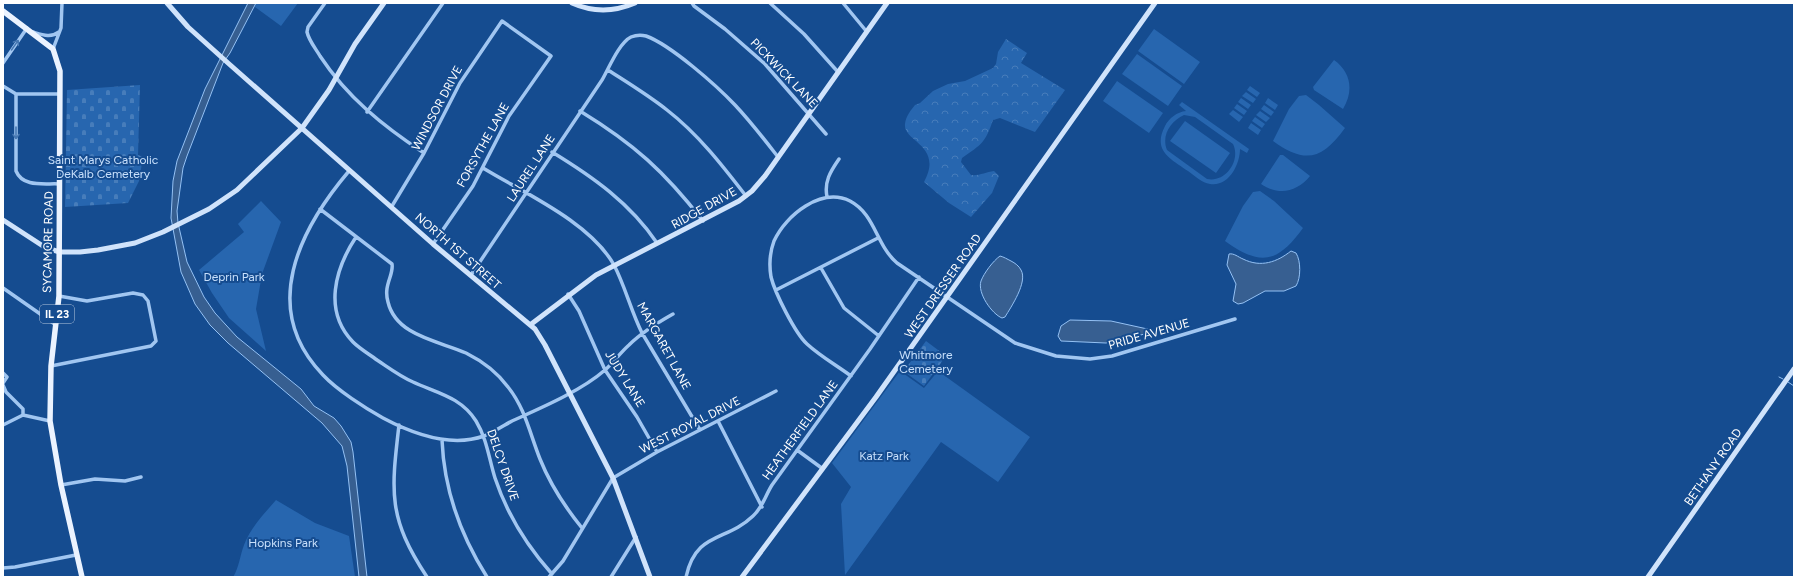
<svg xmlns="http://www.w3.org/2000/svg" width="1797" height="580" font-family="Figtree,sans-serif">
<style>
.forest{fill:url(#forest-crowns)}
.cemetery{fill:url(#cemetery-stones)}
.park{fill:#2766af;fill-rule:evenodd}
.water{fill:#375f91;stroke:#94c1f4}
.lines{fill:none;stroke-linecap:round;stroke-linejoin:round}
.stream{stroke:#94c1f4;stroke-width:1}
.street{stroke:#a1c6f1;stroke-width:3.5}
.secondary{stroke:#d0e3fb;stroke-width:5}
.primary{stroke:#ebf3ff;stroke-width:5.5}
.oneway{stroke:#4677b2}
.labels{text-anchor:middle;stroke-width:4;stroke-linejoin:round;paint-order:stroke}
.shield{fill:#154c90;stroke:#b9c9de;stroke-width:1}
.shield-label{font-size:11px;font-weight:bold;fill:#fff}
.street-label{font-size:12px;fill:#fff;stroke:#154c90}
.park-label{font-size:12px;fill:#c8e0fc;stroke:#154c90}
</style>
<defs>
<pattern id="forest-crowns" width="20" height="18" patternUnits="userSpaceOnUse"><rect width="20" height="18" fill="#2766af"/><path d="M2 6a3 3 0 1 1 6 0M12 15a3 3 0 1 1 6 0" fill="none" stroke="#477dbb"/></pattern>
<pattern id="cemetery-stones" width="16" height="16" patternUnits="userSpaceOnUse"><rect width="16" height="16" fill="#2766af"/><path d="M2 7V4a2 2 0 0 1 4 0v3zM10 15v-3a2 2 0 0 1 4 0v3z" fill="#477dbb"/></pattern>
</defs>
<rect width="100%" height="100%" fill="#154c90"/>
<path class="forest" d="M 1006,39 L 1027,53 L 1021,63 L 1065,90 L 1035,132 L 1000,118 L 993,120 C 985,143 982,144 962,158 L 961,162 L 971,175 C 979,176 986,172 994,171 L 999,176 L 992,193 L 971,217 L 949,203 L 924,182 C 944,145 903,142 905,124 C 906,116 911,110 915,105 L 920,103 L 933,91 L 948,84 L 965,81 L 993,68 L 996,64 L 998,52 Z"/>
<path class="cemetery" d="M 140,85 L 138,155 L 143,157 L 139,181 L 128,203 L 65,207 L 67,90 Z
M 926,341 L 946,356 L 924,386 L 906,373 L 906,368 Z"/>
<path class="park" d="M 256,3 L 298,3 L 281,26 L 255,7 Z
M 1154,29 L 1200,62 L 1184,84 L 1138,51 Z
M 1137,54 L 1182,86 L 1168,106 L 1122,74 Z
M 1334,60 C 1351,72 1354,91 1343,109 L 1314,90 L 1313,87 Z
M 1117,81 L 1163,113 L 1149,133 L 1103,101 Z
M 1250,86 L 1260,93 L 1257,97 L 1247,90 Z
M 1246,92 L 1256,99 L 1253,103 L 1242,96 Z
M 1306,95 L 1319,105 L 1345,128 C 1322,160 1305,164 1273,141 L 1289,109 L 1299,96 Z
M 1241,98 L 1251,105 L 1248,109 L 1238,102 Z
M 1268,98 L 1278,105 L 1275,110 L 1265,103 Z
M 1182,102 L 1249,149 L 1247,153 L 1240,149 C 1240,164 1229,187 1210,184 C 1202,183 1195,176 1188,171 C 1171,159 1152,151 1165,126 C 1169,118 1177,112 1186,111 L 1179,105 ZM 1184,115 L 1195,117 L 1233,144 C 1241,160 1226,183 1207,179 L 1167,150 C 1161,135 1171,121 1184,115 Z
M 1237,104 L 1247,111 L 1244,115 L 1234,108 Z
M 1264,105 L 1274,112 L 1271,116 L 1261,109 Z
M 1233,110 L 1243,117 L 1239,122 L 1229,114 Z
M 1260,111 L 1270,118 L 1266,122 L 1256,115 Z
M 1255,117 L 1265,124 L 1262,128 L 1252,121 Z
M 1185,121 L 1230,153 L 1216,173 L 1170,141 Z
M 1251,123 L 1261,130 L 1258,135 L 1248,128 Z
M 1280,155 L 1283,155 L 1310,176 C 1297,192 1279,196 1261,184 Z
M 1260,191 L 1274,201 L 1303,228 C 1277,264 1260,266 1225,241 L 1243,206 L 1253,192 Z
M 261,201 L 281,222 L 262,274 L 256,309 L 266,351 L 229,318 L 212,293 L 199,270 L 244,232 L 238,224 Z
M 900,371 L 924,388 L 938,371 L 1030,437 L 998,482 L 941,442 L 845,575 L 841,504 L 851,487 L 832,463 Z
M 276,500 L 315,523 L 349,536 L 355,577 L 233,577 C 239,568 240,555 244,545 C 251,527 264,514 276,500 Z"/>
<path class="water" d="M 248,3 L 256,3 L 230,53 L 223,63 L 187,156 L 183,168 L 177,211 L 178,223 L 187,262 L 204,297 L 215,313 L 237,337 L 301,389 L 314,406 L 334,418 L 341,426 L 351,442 L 353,452 L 367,577 L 359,577 L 347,466 L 342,446 L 322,423 L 228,343 L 210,325 L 195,304 L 181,272 L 171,218 L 173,181 L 177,161 L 205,89 Z
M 1291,251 L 1296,253 C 1301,261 1301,278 1296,286 L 1284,291 L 1265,291 L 1243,303 L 1238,304 L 1233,301 L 1236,284 L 1227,265 L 1229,254 C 1234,253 1238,257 1243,259 C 1261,268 1277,262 1291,251 Z
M 1000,256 C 1004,257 1007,259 1011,261 C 1015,263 1019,266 1021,270 C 1028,282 1011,307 1005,317 L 1002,318 C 992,314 977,293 981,281 C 984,273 993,261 1000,256 Z
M 1070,320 L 1111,321 L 1152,330 L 1149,333 L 1106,343 L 1061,341 L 1058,336 L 1061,326 Z"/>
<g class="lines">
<path class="stream" d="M 1779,377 L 1783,379
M 1788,382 L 1794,386"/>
<path class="street" d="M 325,3 L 308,27 L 307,32 C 309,41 316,49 320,56 C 347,97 383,126 424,153
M 692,3 L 694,6 L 725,29 L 765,64 L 826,134
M 770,3 L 804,34 L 838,72
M 843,3 L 867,32
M 33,32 C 43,35 51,38 59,32
M 53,49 L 61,28 L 62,3
M 3,63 L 27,28
M 608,70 C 628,83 648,95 667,110 C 698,134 722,165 746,196
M 3,86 L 16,94 L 60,94
M 16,94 L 16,171 C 23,188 45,183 60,184
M 580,111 C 634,144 664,171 703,221
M 367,112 L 443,3
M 552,152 C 593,177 630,203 657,243
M 483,168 C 524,193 590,222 614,265 C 625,286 631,311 642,333 L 700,430
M 349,171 C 299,230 259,309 323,375 C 337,390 365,408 383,418 C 413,434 450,448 484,436 C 494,432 503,426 512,421 C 541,408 581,391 605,370 C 613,363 620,353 629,345 C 642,332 657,323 673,314
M 827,197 C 824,182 830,172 839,159
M 392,206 L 424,153 L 460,83 L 502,21 L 551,56 L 509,116 L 473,186 L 433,244
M 320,209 L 392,264 C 394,275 383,285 388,302 C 396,336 439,341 466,353 C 482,361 497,372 508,387 C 525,408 530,434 540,459 C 550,484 565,507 582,528
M 356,237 C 335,269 323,311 353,342 C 360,349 369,354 377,360 C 389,368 401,377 413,382 C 437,393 461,397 476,421 C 487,439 489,459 495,478 C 507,514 527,546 552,574
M 821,268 L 844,308 L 879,336
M 471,275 L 602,80 C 609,68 619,43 631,37 C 636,35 642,35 646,36 C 671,45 717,86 735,105 C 751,122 764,139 778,157
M 3,288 L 56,325
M 776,290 L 878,238
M 568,294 L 579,311 L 605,370 L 637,417 L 657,452
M 51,366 L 151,346 L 156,341 L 148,301 L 143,295 L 133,293 L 87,301 L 59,296
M 3,373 L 7,377 L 3,383
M 851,376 C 836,365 820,356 807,344 C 795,333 775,293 771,277 C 769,265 770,252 774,241 C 786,215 821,187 850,201 C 875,214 876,245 897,263 L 1015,343 L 1056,356 L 1090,359 L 1112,356 L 1235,319
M 3,385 L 6,392 L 23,409 L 23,415
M 23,415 L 50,421
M 718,421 L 762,507
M 3,425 L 23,415
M 399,425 C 391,493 388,518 427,577
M 442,440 C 444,489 461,536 487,577
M 797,450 L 823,469
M 61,485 L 95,479 L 125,481 L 141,477
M 3,568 L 15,567 L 76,555
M 549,577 L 563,561 L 613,478 L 657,452 L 776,391
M 611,577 L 636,537
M 686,577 C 696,531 726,542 753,516 C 763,507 765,496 772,485 L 870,349 L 919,277"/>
<path class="secondary" d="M 167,3 L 188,27 L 228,63 L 433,244 L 535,329 L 545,345 L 613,478 L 650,577
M 572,3 C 592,12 614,12 635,3
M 3,220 L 46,248 L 60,252 L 80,252 L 98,250 L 135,243 L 163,232 L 209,209 L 237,190 L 302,128 L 329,90 L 355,44 L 384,3
M 530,325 L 596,275 L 739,201 L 752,191 L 765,176 L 887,3
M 742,577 L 876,397 L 1155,3
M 1648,577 L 1794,369"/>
<path class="primary" d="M 3,11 L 53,49 L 60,71 L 59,296 L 51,366 L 50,421 L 61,485 L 82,577"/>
</g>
<defs><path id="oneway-shaft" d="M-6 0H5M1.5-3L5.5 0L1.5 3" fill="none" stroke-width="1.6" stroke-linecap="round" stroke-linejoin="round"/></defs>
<g class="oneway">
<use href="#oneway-shaft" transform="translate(15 45) rotate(-55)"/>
<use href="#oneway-shaft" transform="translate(16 133) rotate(90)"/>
</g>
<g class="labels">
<rect class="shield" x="40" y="305" width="34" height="18" rx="3"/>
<g class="shield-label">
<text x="57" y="318">IL 23</text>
</g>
<g class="street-label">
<text transform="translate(784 73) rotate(46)" y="4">PICKWICK LANE</text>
<text transform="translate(437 108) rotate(-62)" y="4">WINDSOR DRIVE</text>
<text transform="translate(483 145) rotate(-61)" y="4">FORSYTHE LANE</text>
<text transform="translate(531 168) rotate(-57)" y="4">LAUREL LANE</text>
<text transform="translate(704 208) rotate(-29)" y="4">RIDGE DRIVE</text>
<text transform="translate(48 242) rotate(-89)" y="4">SYCAMORE ROAD</text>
<text transform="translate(458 251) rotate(41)" y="4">NORTH 1ST STREET</text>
<text transform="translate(943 286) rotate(-55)" y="4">WEST DRESSER ROAD</text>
<text transform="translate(1149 334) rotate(-16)" y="4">PRIDE AVENUE</text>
<text transform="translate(664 346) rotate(61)" y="4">MARGARET LANE</text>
<text transform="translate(625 379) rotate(58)" y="4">JUDY LANE</text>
<text transform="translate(690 425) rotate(-27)" y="4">WEST ROYAL DRIVE</text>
<text transform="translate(800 430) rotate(-54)" y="4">HEATHERFIELD LANE</text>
<text transform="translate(503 465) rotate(71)" y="4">DELCY DRIVE</text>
<text transform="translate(1713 467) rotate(-55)" y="4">BETHANY ROAD</text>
</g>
<g class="park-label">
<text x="103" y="164">Saint Marys Catholic<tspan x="103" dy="14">DeKalb Cemetery</tspan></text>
<text x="234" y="281">Deprin Park</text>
<text x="926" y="359">Whitmore<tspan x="926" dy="14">Cemetery</tspan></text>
<text x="884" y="460">Katz Park</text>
<text x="283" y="547">Hopkins Park</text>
</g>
</g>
<rect width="1797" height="580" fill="none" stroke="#ffffff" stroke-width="8"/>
</svg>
